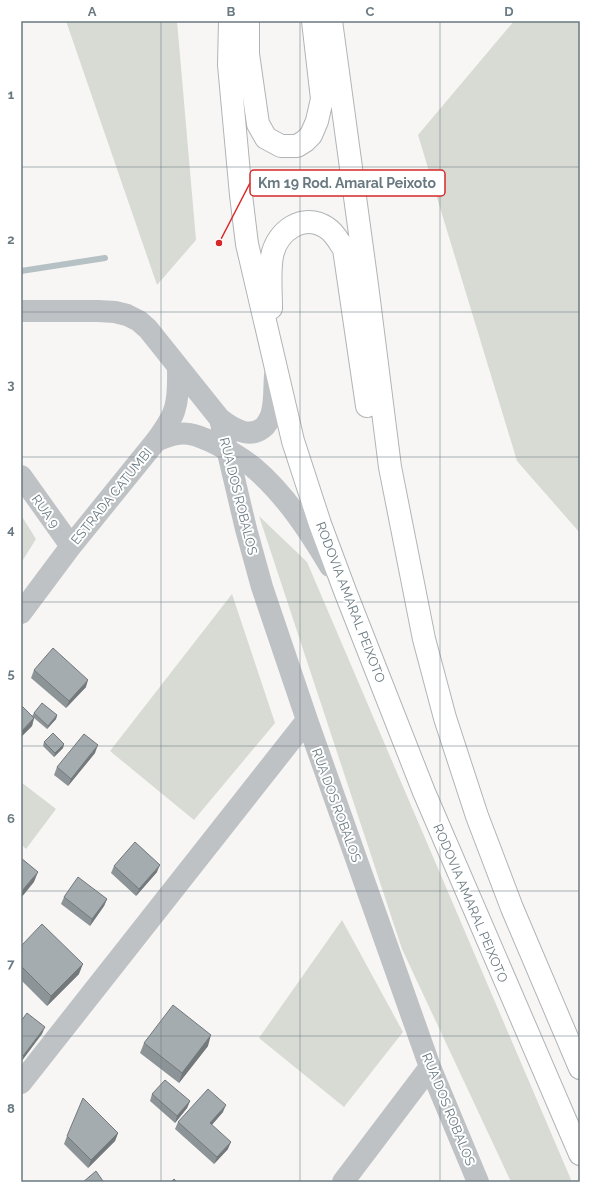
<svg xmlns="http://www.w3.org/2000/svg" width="601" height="1203" font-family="Raleway,sans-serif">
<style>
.green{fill:#d7dbd4}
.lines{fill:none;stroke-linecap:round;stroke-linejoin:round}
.stream{stroke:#b5c1c4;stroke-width:6}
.highway-casing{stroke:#b0b4b6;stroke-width:24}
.street{stroke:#bec2c5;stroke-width:22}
.highway{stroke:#fff;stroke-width:22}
.wall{fill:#8d9497}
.shaded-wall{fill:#73787b}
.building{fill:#a4acb0;stroke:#73787b}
.grid{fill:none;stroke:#697981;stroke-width:1;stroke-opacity:0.55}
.labels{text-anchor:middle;stroke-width:4;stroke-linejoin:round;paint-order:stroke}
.street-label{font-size:13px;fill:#697981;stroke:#fff}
.leader{fill:none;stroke:#d62828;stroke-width:1.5}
.callout-dot{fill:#d62828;stroke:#fff;stroke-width:1.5}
.callout{fill:#fff;stroke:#d62828;stroke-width:1.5}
.callout-label{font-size:14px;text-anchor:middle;font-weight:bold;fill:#697981}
.neatline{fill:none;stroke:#697981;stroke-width:1.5}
.grid-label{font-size:13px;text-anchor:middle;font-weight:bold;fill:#697981}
</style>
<rect width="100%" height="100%" fill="#f7f6f4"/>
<path class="green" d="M 66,21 L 177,21 L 196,240 L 157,285 Z
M 514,21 L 580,21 L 580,533 L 517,461 L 418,135 Z
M 21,515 L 36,539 L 21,563 Z
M 259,516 L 307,562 L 572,1182 L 511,1182 L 402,949 Z
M 232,594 L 275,723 L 194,820 L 110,751 Z
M 21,782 L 56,809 L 26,849 L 21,844 Z
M 342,920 L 403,1032 L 344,1107 L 259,1038 Z"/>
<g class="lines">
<path class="stream" d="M 21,271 L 105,258"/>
<defs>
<path id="highway" d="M 230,21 L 229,65 L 241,195 L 247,244 L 293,441 L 320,524 L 345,591 L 424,792 L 580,1154
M 248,21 L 248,54 L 258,124 L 266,138 L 281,146 L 297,146 L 305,141 L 311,135 L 317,121 L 322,99 L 313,21
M 331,21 L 367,285 L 390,467 L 424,639 L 445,718 L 477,816 L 512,908 L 580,1068
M 271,308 C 271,291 269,272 272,256 C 277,231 303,212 327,228 C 335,233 339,242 344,249 L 367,406"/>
</defs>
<use href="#highway" class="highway-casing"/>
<path class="street" d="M 21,311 L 98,311 L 115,312 L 127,315 L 139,321 L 148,329 L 220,419 C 233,429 251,440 265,426 C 268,422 271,417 272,412 C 275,400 274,387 275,375
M 220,419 L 246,529 L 262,587 L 307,720 L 430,1067 L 478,1182
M 156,441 C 166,437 177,432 189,434 C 199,435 210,441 220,446 C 231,452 243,459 253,467 C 285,494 309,531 330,566
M 21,476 L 71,546
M 21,613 L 71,546 L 156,441 C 163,431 172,420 175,408 C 179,395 178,381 178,367
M 21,1083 L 307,720
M 343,1182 L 430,1067"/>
<use href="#highway" class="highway"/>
</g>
<path class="wall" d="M 34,670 L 86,687 L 66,708 L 31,678 Z
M 21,705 L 32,716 L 34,713 L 57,715 L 56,719 L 47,729 L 34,718 L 32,726 L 21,737 Z
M 44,742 L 64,744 L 63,748 L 54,757 L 43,746 Z
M 95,753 L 68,786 L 54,775 L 57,767 Z
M 114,866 L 157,872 L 136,896 L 111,873 Z
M 64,897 L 107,899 L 104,906 L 90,926 L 61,904 Z
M 21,946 L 79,974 L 47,1006 L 21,980 Z
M 144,1043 L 208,1046 L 179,1083 L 140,1053 Z
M 152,1094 L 190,1101 L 187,1108 L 175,1123 L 150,1101 Z
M 223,1112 L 212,1125 L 228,1149 L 214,1164 L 175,1129 L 178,1122 Z
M 118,1133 L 115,1141 L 88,1168 L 64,1144 L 67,1136 Z"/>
<path class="shaded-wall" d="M 88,680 L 86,687 L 66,708 L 69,701 Z
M 57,715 L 56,719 L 47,729 L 48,726 Z
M 34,718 L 32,726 L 21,737 L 21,732 Z
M 64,744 L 63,748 L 54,757 L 55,753 Z
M 98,745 L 95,753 L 68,786 L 71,779 Z
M 160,865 L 157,872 L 136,896 L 139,889 Z
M 38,872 L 34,882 L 21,898 L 21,892 Z
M 107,899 L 104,906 L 90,926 L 92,919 Z
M 83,964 L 79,974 L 47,1006 L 51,996 Z
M 45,1027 L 42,1034 L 21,1062 L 23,1056 Z
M 211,1035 L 208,1046 L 179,1083 L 182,1073 Z
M 190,1101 L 187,1108 L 175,1123 L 177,1116 Z
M 226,1105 L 223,1112 L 207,1130 L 210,1123 Z
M 118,1133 L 115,1141 L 88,1168 L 91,1160 Z
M 231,1142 L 228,1149 L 214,1164 L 217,1157 Z"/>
<path class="building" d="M 53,648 L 88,680 L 69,701 L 34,670 Z
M 42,703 L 57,715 L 48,726 L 34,713 Z
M 21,705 L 34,718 L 21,732 Z
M 53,733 L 64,744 L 55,753 L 44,742 Z
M 84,734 L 98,745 L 71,779 L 57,767 Z
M 135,842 L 160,865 L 139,889 L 114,866 Z
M 21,858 L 38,872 L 21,892 Z
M 78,877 L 107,899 L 92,919 L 64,897 Z
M 42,924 L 83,964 L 51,996 L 21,966 L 21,946 Z
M 173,1005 L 211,1035 L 182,1073 L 144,1043 Z
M 27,1013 L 45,1027 L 23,1056 L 21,1054 L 21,1021 Z
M 165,1080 L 190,1101 L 177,1116 L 152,1094 Z
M 208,1089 L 226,1105 L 210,1123 L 231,1142 L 217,1157 L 178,1122 Z
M 83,1098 L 118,1133 L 91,1160 L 67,1136 Z
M 96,1171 L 103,1181 L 102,1182 L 83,1182 Z
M 174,1179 L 177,1182 L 171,1182 Z"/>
<path class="grid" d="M 161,21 L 161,1182M 300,21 L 300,1182M 440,21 L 440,1182M 21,167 L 580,167M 21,312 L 580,312M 21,457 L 580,457M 21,602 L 580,602M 21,746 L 580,746M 21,891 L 580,891M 21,1036 L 580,1036"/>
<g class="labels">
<g class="street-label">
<text transform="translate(111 496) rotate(-51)" y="5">ESTRADA CATUMBI</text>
<text transform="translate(239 496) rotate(76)" y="5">RUA DOS ROBALOS</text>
<text transform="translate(46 511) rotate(54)" y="5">RUA 9</text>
<text transform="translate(351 602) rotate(69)" y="5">RODOVIA AMARAL PEIXOTO</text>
<text transform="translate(337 805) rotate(70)" y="5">RUA DOS ROBALOS</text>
<text transform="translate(471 903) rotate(67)" y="5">RODOVIA AMARAL PEIXOTO</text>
<text transform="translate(449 1109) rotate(68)" y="5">RUA DOS ROBALOS</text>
</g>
</g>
<path class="leader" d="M219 243L250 183"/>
<circle class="callout-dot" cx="219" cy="243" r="4"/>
<rect class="callout" x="250" y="170" width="195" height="26" rx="4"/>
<g class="callout-label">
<text x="347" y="188">Km 19 Rod. Amaral Peixoto</text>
</g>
<rect width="601" height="1203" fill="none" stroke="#ffffff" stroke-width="44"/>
<rect x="22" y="22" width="557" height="1159" class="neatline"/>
<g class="grid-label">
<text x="92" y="16">A</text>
<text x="231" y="16">B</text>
<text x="370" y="16">C</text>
<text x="509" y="16">D</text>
<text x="11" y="99">1</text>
<text x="11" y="244">2</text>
<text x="11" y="389">3</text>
<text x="11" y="534">4</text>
<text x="11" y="678">5</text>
<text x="11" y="823">6</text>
<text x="11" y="968">7</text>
<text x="11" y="1113">8</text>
</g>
</svg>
